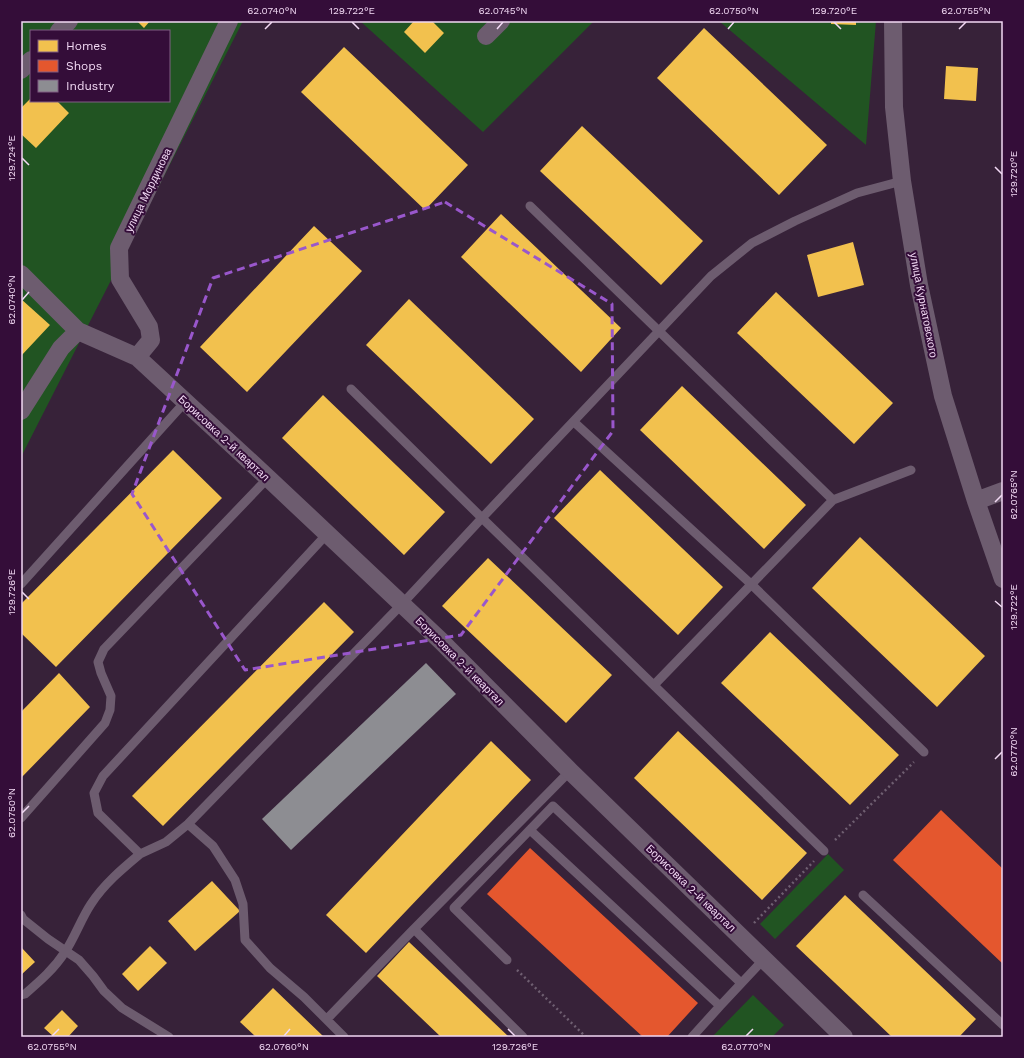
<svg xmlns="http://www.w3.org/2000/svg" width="1024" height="1058" font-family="'Work Sans',sans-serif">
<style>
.green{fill:#215422;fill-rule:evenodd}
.homes{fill:#f2c14e}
.shops{fill:#e4572e}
.industry{fill:#8d8d92}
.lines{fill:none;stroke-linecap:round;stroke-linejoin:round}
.path{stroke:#6f5f71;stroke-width:2.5;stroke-dasharray:2 3;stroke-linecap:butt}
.service{stroke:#6d5c6f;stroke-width:9}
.minor{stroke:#6d5c6f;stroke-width:18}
.marked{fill:none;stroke:#9957cc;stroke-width:3;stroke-dasharray:8 5;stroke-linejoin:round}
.ticks{fill:none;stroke:#f2d9f4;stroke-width:1.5}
.labels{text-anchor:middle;stroke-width:4;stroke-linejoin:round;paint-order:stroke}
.street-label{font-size:11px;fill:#f2d9f4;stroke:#340d39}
.neatline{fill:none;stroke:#f2d9f4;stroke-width:1.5}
.ticks-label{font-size:10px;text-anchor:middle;fill:#f2d9f4}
</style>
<rect width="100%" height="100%" fill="#372239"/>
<path class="green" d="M 21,21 L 243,21 L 21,457 ZM 31,31 L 169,31 L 169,101 L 31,101 Z
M 360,21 L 594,21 L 483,132 Z
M 719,21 L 876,21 L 866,145 Z
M 828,854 L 844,870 L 775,939 L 760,924 Z
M 753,995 L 784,1025 L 772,1037 L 712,1037 Z"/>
<path class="homes" d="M 137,21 L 150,21 L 144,28 Z
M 414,21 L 432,21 L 444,33 L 425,53 L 404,32 Z
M 831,21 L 856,21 L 856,25 L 831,24 Z
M 704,28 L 827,145 L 779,195 L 657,78 Z
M 344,47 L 468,165 L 425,210 L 301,92 Z
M 946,66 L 978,68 L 976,101 L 944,99 Z
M 31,98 L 31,101 L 57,101 L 69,113 L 36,148 L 21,134 L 21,108 Z
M 582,126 L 703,241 L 661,285 L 540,171 Z
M 501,214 L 621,328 L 581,372 L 461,257 Z
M 314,226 L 362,271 L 247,392 L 200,347 Z
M 853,242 L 864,285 L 818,297 L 807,255 Z
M 776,292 L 893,403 L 854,444 L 737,333 Z
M 21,299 L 50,325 L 21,356 Z
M 409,299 L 534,419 L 491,464 L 366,345 Z
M 682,386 L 806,505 L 764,549 L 640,430 Z
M 323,395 L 445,512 L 404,555 L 282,438 Z
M 173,450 L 222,498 L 56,667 L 21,633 L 21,604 Z
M 600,470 L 723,587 L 678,635 L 554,518 Z
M 860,537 L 985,656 L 937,707 L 812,588 Z
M 488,558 L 612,675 L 566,723 L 442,606 Z
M 324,602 L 354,632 L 163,826 L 132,796 Z
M 770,632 L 899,755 L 850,805 L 721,683 Z
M 59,673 L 90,707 L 21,778 L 21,712 Z
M 678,731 L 807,853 L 762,900 L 634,778 Z
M 491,741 L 531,780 L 366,953 L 326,915 Z
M 212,881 L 240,911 L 195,951 L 168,921 Z
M 845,895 L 976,1019 L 959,1037 L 892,1037 L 796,946 Z
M 409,942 L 509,1037 L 441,1037 L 377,976 Z
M 150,946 L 167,963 L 138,991 L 122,974 Z
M 21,947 L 35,962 L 21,975 Z
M 273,988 L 324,1037 L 256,1037 L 240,1022 Z
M 62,1010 L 78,1026 L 68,1037 L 54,1037 L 44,1028 Z"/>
<path class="shops" d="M 941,810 L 1003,869 L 1003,964 L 893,860 Z
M 530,848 L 698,1003 L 667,1037 L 643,1037 L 487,894 Z"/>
<path class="industry" d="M 426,663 L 456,694 L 291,850 L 262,819 Z"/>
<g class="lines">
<path class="path" d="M 835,840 L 914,762
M 754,923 L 814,861
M 517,970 L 586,1037"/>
<path class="service" d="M 530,206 L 833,500
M 574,422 L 751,584 L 924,752
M 21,584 L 185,402
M 654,685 L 833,500 L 911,470
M 21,818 L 105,723 L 110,710 L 111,696 L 101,673 L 98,662 L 104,649 L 268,478
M 188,824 L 213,846 L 235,880 L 243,904 L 245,940 L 270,968 L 304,997 L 344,1037
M 530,830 L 720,1006 L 764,959
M 824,851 L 482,518 L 711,276 L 752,243 L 795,221 L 857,193 L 902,181
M 140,854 L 166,842 L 188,824 L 402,604 L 482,518 L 351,389
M 863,895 L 1003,1025
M 21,915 L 23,919 L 48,939 L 79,960 L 93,976 L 104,991 L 122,1008 L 169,1037
M 507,960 L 454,908 L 553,806 L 741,983
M 21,995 L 25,994 C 40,981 54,969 65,952 C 75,937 81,919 91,904 C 104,884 122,869 140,854 L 98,813 L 94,793 L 103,776 L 327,534
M 327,1019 L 414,929
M 523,1037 L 414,929 L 570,771
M 692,1037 L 720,1006"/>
<path class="minor" d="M 893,21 L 894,107 L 902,181 L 919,285 L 943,396 L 976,501 L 1003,579
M 59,31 L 69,21
M 486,36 L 501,21
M 21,70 L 31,60
M 21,274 L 78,331 L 137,357 L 268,478 L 441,641 L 570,771 L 844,1037
M 137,357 L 151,340 L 149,327 L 120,279 L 119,248 L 229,21
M 21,411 L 61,348 L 78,331
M 976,501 L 1003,491"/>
</g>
<path class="marked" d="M 445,202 L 612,304 L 613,431 L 461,635 L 245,670 L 132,494 L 213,278 Z"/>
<path class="ticks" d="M 352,22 L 359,29M 834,22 L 841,29M 265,29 L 272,22M 497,29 L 503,22M 728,29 L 734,22M 959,29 L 966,22M 22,158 L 29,165M 995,167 L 1002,174M 22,300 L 29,292M 995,502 L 1002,495M 22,592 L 29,599M 995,601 L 1002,607M 995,759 L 1002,752M 22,813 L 29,806M 508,1029 L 515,1036M 52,1036 L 59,1029M 284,1036 L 290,1029M 746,1036 L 753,1029"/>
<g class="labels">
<g class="street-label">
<text transform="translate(148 190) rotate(-64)" y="4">улица Мординова</text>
<text transform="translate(924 305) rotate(79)" y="4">улица Курнатовского</text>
<text transform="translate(224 438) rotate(43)" y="4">Борисовка 2-й квартал</text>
<text transform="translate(460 661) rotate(45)" y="4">Борисовка 2-й квартал</text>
<text transform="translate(691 888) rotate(44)" y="4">Борисовка 2-й квартал</text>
</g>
</g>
<rect width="1024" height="1058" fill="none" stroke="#340d39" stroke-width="44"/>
<rect x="30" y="30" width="140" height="72" fill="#340d39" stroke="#805f84"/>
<rect x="38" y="40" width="20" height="12" fill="#f2c14e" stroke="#805f84"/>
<text x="66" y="50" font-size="12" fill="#f2d9f4">Homes</text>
<rect x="38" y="60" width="20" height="12" fill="#e4572e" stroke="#805f84"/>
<text x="66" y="70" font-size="12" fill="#f2d9f4">Shops</text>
<rect x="38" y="80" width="20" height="12" fill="#8d8d92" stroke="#805f84"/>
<text x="66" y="90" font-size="12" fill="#f2d9f4">Industry</text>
<rect x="22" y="22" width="980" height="1014" class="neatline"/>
<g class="ticks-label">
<text x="272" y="14">62.0740°N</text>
<text x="352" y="14">129.722°E</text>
<text x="503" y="14">62.0745°N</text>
<text x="734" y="14">62.0750°N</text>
<text x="834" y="14">129.720°E</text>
<text x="966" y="14">62.0755°N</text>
<text transform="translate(11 158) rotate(-90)" y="4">129.724°E</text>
<text transform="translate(1013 174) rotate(-90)" y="4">129.720°E</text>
<text transform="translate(11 300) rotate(-90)" y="4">62.0740°N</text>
<text transform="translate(1013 495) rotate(-90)" y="4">62.0765°N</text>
<text transform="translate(11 592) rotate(-90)" y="4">129.726°E</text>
<text transform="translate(1013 607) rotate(-90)" y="4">129.722°E</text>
<text transform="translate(1013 752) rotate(-90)" y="4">62.0770°N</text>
<text transform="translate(11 813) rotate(-90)" y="4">62.0750°N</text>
<text x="52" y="1050">62.0755°N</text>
<text x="284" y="1050">62.0760°N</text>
<text x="515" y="1050">129.726°E</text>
<text x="746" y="1050">62.0770°N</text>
</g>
</svg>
